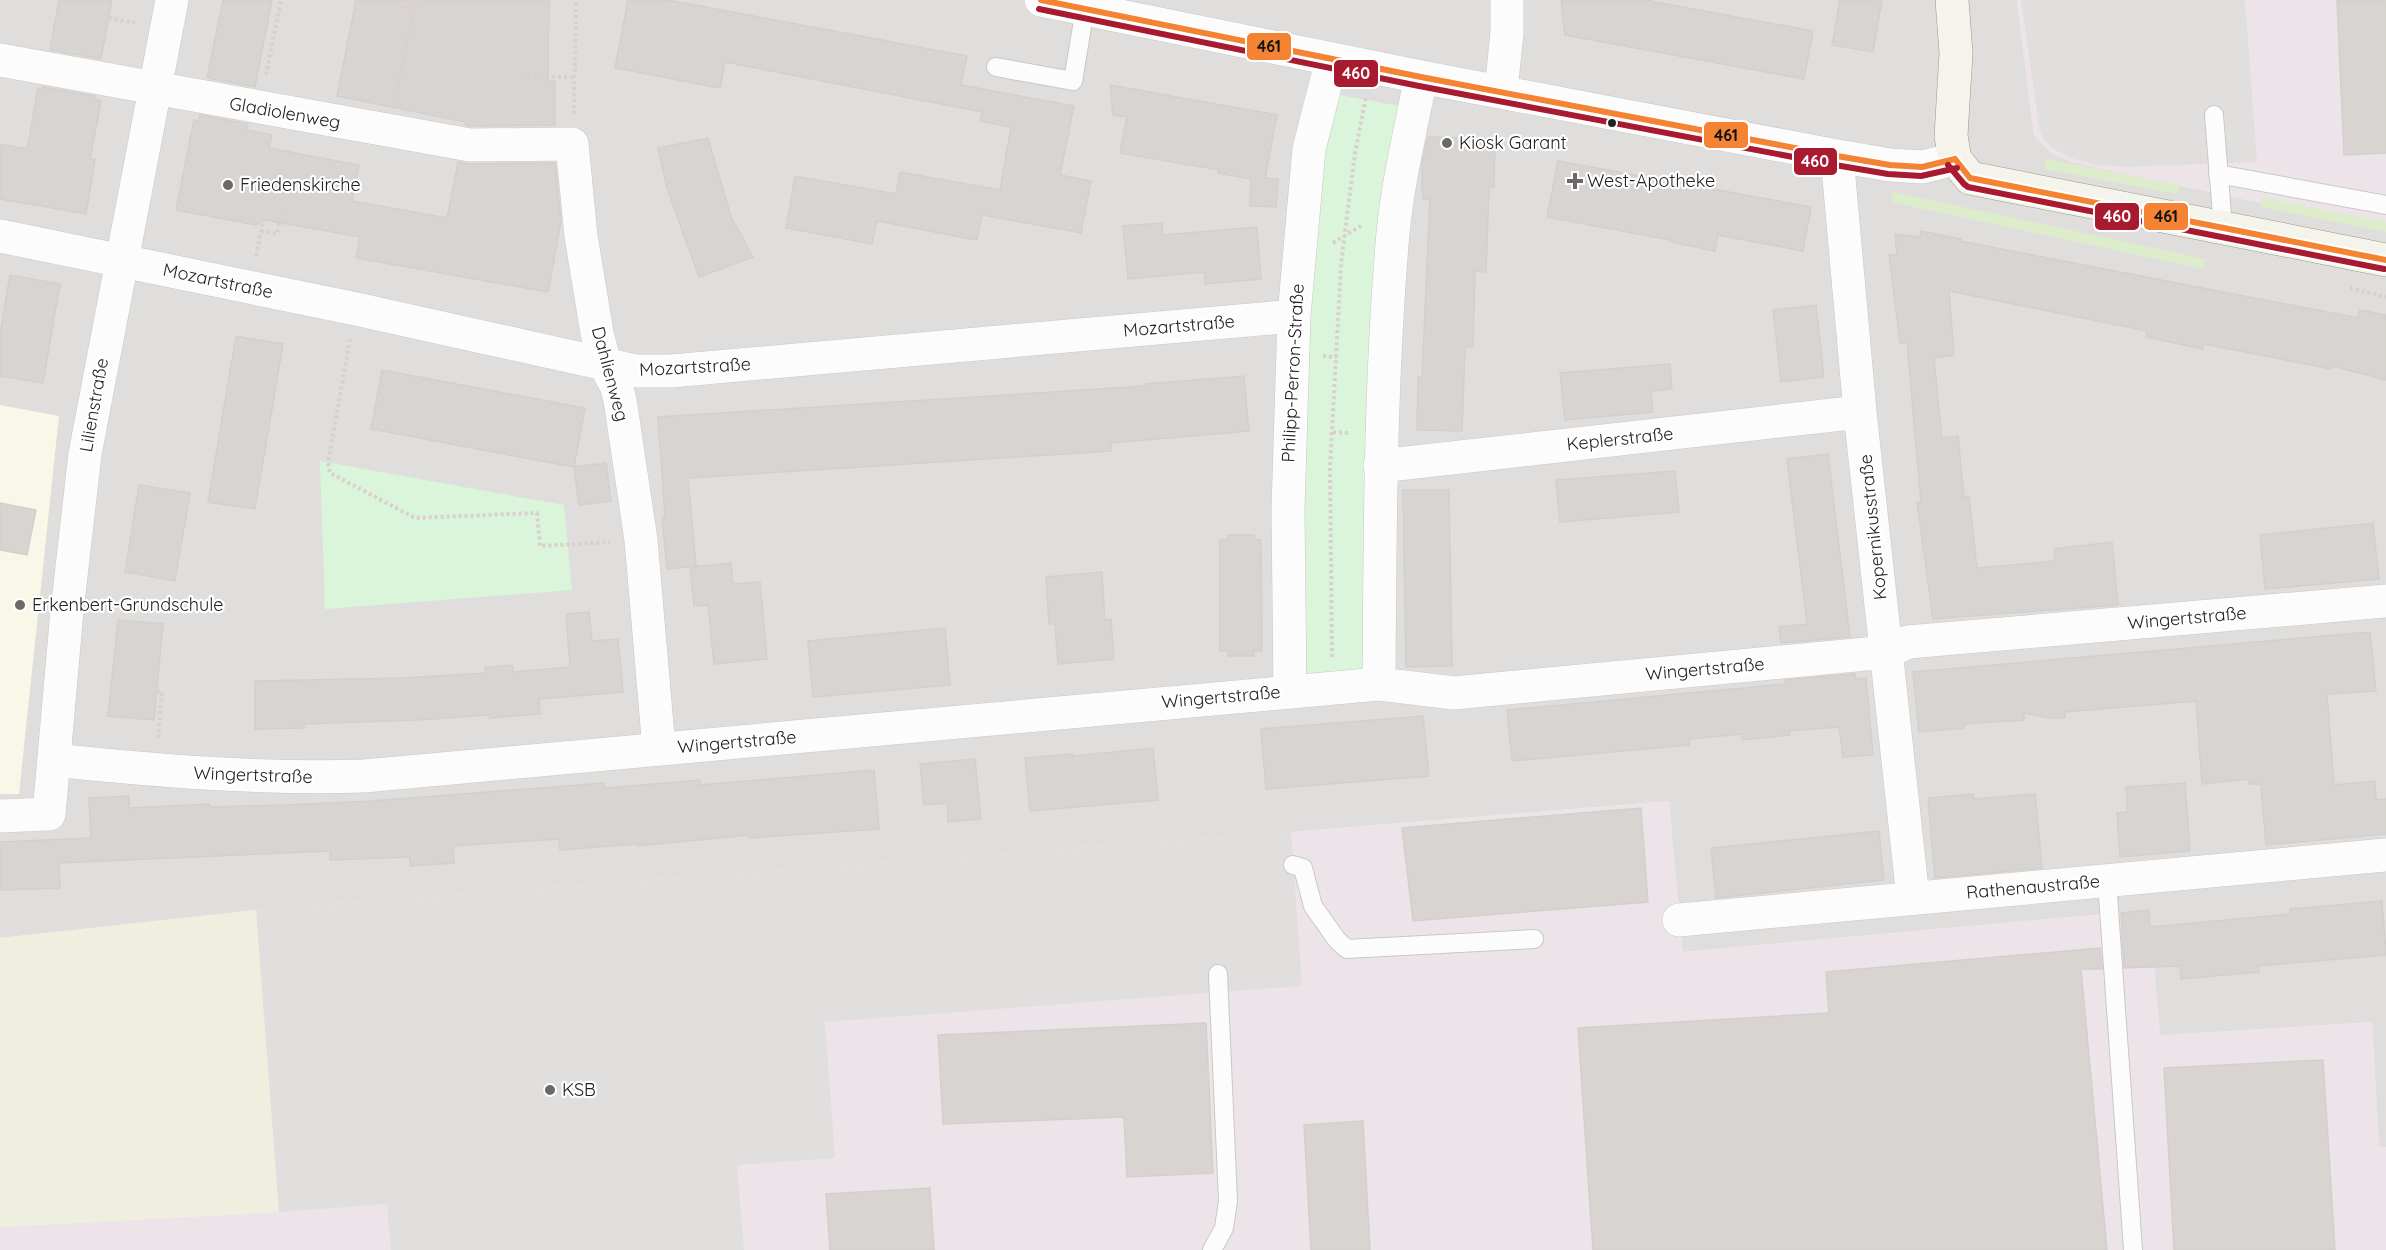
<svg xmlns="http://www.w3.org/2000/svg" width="2386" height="1250" font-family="Quicksand,sans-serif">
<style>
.residential{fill:#dfdedc}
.industrial{fill:#ede4e9}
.education{fill:#f8f7e8}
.farmland{fill:#efefdf}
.grass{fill:#ddeccb}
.park{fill:#daf5da}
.parking{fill:#e0dfde}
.building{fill:#d7d4d2;stroke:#d3d0cc;stroke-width:1.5}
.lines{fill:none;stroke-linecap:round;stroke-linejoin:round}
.lane-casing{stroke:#c9c8c7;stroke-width:20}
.street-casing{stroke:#c9c8c7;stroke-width:34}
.secondary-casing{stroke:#999a82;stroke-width:34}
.path{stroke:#dccecd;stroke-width:4;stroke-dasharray:3 3;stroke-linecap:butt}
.lane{stroke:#fdfcfc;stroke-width:18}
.street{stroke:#fdfcfc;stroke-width:33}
.secondary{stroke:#f4f4ed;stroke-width:33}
.bus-1-casing{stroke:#fff;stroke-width:10}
.bus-2-casing{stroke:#fff;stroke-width:10}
.bus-1{stroke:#f48333;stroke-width:6}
.bus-2{stroke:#a81a30;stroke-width:6}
.bus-dot{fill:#222;stroke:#fff;stroke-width:2}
.poi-dot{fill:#6a6968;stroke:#fff;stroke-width:2}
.labels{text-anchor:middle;stroke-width:4.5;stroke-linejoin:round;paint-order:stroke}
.street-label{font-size:18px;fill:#222;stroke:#fff}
.poi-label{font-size:18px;fill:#222;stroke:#fff;text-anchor:start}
.line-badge{stroke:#fff;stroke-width:2}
.badge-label{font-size:16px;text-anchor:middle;font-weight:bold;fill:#fff}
.pale-badge-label{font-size:16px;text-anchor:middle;font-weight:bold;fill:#111}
</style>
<rect width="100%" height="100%" fill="#f0eeeb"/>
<path class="residential" d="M 0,0 L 2017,0 L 2034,135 L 2071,162 L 2386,230 L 2386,1147 L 2379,1147 L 2372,1022 L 2160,1036 L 2149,910 L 1682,952 L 1669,801 L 1291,832 L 256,910 L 0,938 Z"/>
<path class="industrial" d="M 2017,0 L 2386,0 L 2386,230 L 2071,162 L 2049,152 L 2034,135 Z
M 1669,801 L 1683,952 L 2149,910 L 2160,1035 L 2372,1022 L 2379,1147 L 2386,1147 L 2386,1250 L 0,1250 L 0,1227 L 278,1212 L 256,910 L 1291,832 Z"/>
<path class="education" d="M 0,405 L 59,416 L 19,794 L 0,794 Z"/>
<path class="farmland" d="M 256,910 L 279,1212 L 0,1227 L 0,938 Z"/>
<path class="grass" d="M 2046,159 L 2180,185 L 2178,194 L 2044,169 Z
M 1893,192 L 2205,259 L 2203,269 L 1891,202 Z
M 2262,197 L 2386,222 L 2386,232 L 2260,207 Z"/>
<path class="park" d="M 1329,93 L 1411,108 L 1373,675 L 1296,680 L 1295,510 Z
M 320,461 L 564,505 L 572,590 L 325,609 Z"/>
<path class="parking" d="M 2021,0 L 2245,0 L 2257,162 L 2125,167 L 2097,165 L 2074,159 L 2057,151 L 2045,141 L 2040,132 Z
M 200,228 L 257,239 L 251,266 L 194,255 Z
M 263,240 L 340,255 L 334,283 L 257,267 Z
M 147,301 L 221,314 L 201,435 L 123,423 Z
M 165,723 L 233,728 L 232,750 L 164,746 Z
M 1291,832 L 1302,986 L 825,1022 L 835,1158 L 737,1165 L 744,1250 L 391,1250 L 387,1204 L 279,1212 L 256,910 Z"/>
<path class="building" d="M 59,0 L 112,0 L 101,59 L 50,50 Z
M 223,0 L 272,0 L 255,87 L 207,78 Z
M 356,0 L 549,0 L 548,81 L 555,81 L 555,125 L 472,126 L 465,125 L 466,122 L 337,96 Z
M 628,0 L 668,0 L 967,56 L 961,85 L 1074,106 L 1060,175 L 1091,181 L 1081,233 L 982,215 L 977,240 L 877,221 L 872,244 L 786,228 L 795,176 L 896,194 L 900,172 L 1000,190 L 1011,127 L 980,121 L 982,112 L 725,62 L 720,88 L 615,68 Z
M 1561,0 L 1645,0 L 1813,31 L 1804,79 L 1565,35 Z
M 1840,0 L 1882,0 L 1873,52 L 1832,45 Z
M 2337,0 L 2386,0 L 2386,153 L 2344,155 Z
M 1110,85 L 1277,115 L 1265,178 L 1278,179 L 1276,207 L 1250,206 L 1251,179 L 1218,173 L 1219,170 L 1120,153 L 1127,117 L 1113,115 Z
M 43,87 L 95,96 L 94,99 L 101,101 L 90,159 L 95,160 L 86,214 L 0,199 L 0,144 L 27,149 L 38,89 L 42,90 Z
M 200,115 L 248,124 L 247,130 L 272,135 L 269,148 L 359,165 L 352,201 L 447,218 L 458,162 L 470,164 L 555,163 L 561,222 L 548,292 L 356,258 L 360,237 L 265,220 L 256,225 L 176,210 L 194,120 L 199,121 Z
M 1428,137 L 1495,139 L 1494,187 L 1489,187 L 1486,272 L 1475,271 L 1473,347 L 1465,347 L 1462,431 L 1417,430 L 1418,377 L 1422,377 L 1430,199 L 1423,199 L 1422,186 L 1422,164 Z
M 708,138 L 731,217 L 753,257 L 699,277 L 667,188 L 658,148 Z
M 1558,161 L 1811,207 L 1803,251 L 1718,235 L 1715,251 L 1670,242 L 1670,240 L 1547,217 Z
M 1162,223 L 1163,235 L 1257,227 L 1261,279 L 1205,284 L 1204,272 L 1128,279 L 1123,226 Z
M 1921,231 L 1961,239 L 1960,241 L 2358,318 L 2360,310 L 2386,315 L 2386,380 L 2332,366 L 2331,369 L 2204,344 L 2203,349 L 2146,337 L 2147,331 L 1949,291 L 1954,355 L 1934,358 L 1938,400 L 1942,438 L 1958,436 L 1964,497 L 1969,496 L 1977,568 L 2055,561 L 2054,549 L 2112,542 L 2118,605 L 1933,619 L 1917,502 L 1921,502 L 1907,343 L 1900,344 L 1889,255 L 1897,255 L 1895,234 L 1920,237 Z
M 10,275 L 60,284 L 43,383 L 0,376 L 0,334 Z
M 1816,305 L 1824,377 L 1781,382 L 1773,310 Z
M 236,336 L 283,344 L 255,509 L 208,502 Z
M 1670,364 L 1672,389 L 1651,391 L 1653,412 L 1565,420 L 1560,373 Z
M 382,370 L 585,408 L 574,467 L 371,429 Z
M 1244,376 L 1249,431 L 1111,443 L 1111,451 L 688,478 L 696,566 L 691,567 L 731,563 L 733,584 L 760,582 L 767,659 L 714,664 L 708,605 L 694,606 L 690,567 L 667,569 L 662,517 L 665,517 L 658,417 L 1146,386 L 1146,384 Z
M 1828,454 L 1850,637 L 1781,643 L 1779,627 L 1807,624 L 1787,459 Z
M 606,463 L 611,501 L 579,505 L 574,467 Z
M 1675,471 L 1679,512 L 1560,522 L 1556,480 Z
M 139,485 L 190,493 L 175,581 L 125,572 Z
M 1403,490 L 1449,490 L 1452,666 L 1406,667 Z
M 0,503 L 36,510 L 27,555 L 0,550 Z
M 2373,523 L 2379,579 L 2265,589 L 2260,535 Z
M 1228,535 L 1254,535 L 1254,540 L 1261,540 L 1262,651 L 1254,651 L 1254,656 L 1228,656 L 1228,651 L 1220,651 L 1220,540 L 1228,540 Z
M 1102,572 L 1105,620 L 1111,619 L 1114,659 L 1058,664 L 1055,624 L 1049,624 L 1046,577 Z
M 589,612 L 592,641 L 618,639 L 623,692 L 539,699 L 540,714 L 490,718 L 490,715 L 417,720 L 304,724 L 304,728 L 255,729 L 255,681 L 403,678 L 486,673 L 485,668 L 512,665 L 513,672 L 570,667 L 566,614 Z
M 118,620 L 163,624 L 154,720 L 108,716 Z
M 945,628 L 950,685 L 813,697 L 808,641 Z
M 2370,632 L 2376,691 L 2327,694 L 2334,785 L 2375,781 L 2376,800 L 2386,799 L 2386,834 L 2266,845 L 2261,784 L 2249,784 L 2249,779 L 2202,784 L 2196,701 L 2065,712 L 2065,718 L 2049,718 L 2024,713 L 2024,720 L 1964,724 L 1964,728 L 1919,732 L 1913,672 Z
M 1855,674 L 1855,679 L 1866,678 L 1873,755 L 1843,757 L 1839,727 L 1789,731 L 1790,735 L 1742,740 L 1741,734 L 1689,739 L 1689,745 L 1512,761 L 1507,710 L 1786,684 L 1785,680 Z
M 1423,716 L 1429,776 L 1266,789 L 1261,729 Z
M 1153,748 L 1158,800 L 1030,811 L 1025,758 L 1073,754 L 1073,756 Z
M 975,759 L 981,819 L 948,822 L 947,803 L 924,805 L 920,764 Z
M 874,770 L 879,829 L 749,838 L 749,835 L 638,846 L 638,844 L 560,850 L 559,839 L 453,846 L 454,863 L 410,866 L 410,857 L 330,860 L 330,851 L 59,863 L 60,888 L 0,890 L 0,842 L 91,838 L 89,798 L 129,796 L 129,808 L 210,804 L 210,807 L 287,805 L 372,801 L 604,783 L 605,788 L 700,780 L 700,785 Z
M 2185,783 L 2190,851 L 2120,857 L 2117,813 L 2128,812 L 2126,787 Z
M 1973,794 L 1974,799 L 2035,794 L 2042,868 L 1935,878 L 1928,798 Z
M 1641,808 L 1648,902 L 1413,921 L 1402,828 Z
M 1879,831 L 1884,880 L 1716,898 L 1711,848 Z
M 2382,901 L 2386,955 L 2258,966 L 2259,972 L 2181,979 L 2180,966 L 2124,968 L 2121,913 L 2149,910 L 2150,927 L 2290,914 L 2290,909 Z
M 2100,948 L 2102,969 L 2081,969 L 2107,1250 L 1593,1250 L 1578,1028 L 1829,1013 L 1826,972 Z
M 1206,1023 L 1213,1173 L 1127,1177 L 1124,1117 L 943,1124 L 938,1035 Z
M 2323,1060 L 2335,1250 L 2174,1250 L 2164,1068 Z
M 1363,1121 L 1370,1250 L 1311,1250 L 1304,1125 Z
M 930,1188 L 934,1250 L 830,1250 L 826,1194 Z"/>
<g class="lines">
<defs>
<path id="lane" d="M 996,67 L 1073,81 L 1085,9
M 2214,115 L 2223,228
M 2218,174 L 2386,205
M 1293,865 L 1303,868 L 1313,906 L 1337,940 L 1347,949 L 1534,939
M 2107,881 L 2133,1250
M 1212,1250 L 1224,1228 L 1228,1201 L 1218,974"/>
<path id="street" d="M 1041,0 L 1421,77 L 1837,156 L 1890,165 L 1922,167 L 1955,159
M 0,60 L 470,145 L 572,144 L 581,236 L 597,333 L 605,365 L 616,385 L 620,400 L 641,540 L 659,749
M 1501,91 L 1507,32 L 1507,0
M 1837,156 L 1860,412 L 1913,898
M 0,236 L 356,309 L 636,371 L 671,371 L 1294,316
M 1380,466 L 1860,412
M 1379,684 C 1380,533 1380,383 1393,233 C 1398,181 1411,128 1421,77
M 1290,691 L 1288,509 L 1294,316 L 1309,149 L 1332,59
M 54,760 C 158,771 260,779 364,776 L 1379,684 L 1454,693 L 1887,652 L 1908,642 L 2386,601
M 0,816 L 49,814 L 67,611 L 85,454 L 172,0
M 1679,920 L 2386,855"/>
<path id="secondary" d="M 1952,0 L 1956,53 L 1951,136 L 1955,159 L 1970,178 L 2386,260"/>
</defs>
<use href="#lane" class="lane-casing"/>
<use href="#street" class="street-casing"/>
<use href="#secondary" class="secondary-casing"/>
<path class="path" d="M 404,7 L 414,10
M 109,18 L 135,23
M 266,75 L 281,0
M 391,75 L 400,77
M 526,81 L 526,77 L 576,77
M 395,101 L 416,0
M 574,114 L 576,0
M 261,231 L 277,234 L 281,209
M 1333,243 L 1362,225
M 256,256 L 263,221
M 2350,288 L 2386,297
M 350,339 L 328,463 L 330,473 L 415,518 L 537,513 L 540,546 L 610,542
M 1323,356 L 1337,357
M 1333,432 L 1350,433
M 1332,657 L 1330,468 L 1341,264 L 1355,153 L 1366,97
M 157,691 L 162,692 L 158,740"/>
<use href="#lane" class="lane"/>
<use href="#street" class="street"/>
<use href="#secondary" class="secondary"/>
<defs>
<path id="bus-1" d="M 1041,0 L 1421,77 L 1837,156 L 1890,165 L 1922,167 L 1955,159
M 1955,159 L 1970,178 L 2386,260"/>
<path id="bus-2" d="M 1039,9 L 1419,86 L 1835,165 L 1888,174 L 1921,176 L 1957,168
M 1948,165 L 1964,184 L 1968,187 L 2384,269"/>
</defs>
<use href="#bus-1" class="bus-1-casing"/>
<use href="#bus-2" class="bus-2-casing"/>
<use href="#bus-1" class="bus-1"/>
<use href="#bus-2" class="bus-2"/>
</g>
<circle class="bus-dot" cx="1612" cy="123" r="5"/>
<g class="poi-dot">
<circle cx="1447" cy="143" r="6"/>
<path d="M1572 172h6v6h6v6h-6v6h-6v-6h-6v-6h6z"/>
<circle cx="228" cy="185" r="6"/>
<circle cx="20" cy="605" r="6"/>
<circle cx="550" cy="1090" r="6"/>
</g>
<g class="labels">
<g class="street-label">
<text transform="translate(285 113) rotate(10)" y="6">Gladiolenweg</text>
<text transform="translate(218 281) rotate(12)" y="6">Mozartstraße</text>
<text transform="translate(1179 326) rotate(-5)" y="6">Mozartstraße</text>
<text transform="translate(695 367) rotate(-3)" y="6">Mozartstraße</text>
<text transform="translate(1293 373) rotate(-87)" y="6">Philipp-Perron-Straße</text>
<text transform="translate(610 374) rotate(75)" y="6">Dahlienweg</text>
<text transform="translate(94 405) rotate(-80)" y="6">Lilienstraße</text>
<text transform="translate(1620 439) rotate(-6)" y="6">Keplerstraße</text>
<text transform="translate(1873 527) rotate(-96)" y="6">Kopernikusstraße</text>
<text transform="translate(2187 618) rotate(-5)" y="6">Wingertstraße</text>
<text transform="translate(1705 669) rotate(-5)" y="6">Wingertstraße</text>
<text transform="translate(1221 697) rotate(-5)" y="6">Wingertstraße</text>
<text transform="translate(737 742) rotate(-5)" y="6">Wingertstraße</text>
<text transform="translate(253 775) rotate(2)" y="6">Wingertstraße</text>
<text transform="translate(2033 887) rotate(-5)" y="6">Rathenaustraße</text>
</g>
<g class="poi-label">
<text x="1459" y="149">Kiosk Garant</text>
<text x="1587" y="187">West-Apotheke</text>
<text x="240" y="191">Friedenskirche</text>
<text x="32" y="611">Erkenbert-Grundschule</text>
<text x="562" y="1096">KSB</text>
</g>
</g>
<g class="line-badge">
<rect x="1246" y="32" width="46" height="29" rx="6" fill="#f48333"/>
<rect x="1333" y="59" width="46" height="29" rx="6" fill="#a81a30"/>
<rect x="1703" y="121" width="46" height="28" rx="6" fill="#f48333"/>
<rect x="1793" y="147" width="45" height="29" rx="6" fill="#a81a30"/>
<rect x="2094" y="202" width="46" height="29" rx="6" fill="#a81a30"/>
<rect x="2143" y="202" width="46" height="29" rx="6" fill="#f48333"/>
</g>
<g class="badge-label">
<text x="1356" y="79">460</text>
<text x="1815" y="167">460</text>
<text x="2117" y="222">460</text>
</g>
<g class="pale-badge-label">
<text x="1269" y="52">461</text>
<text x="1726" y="141">461</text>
<text x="2166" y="222">461</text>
</g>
</svg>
